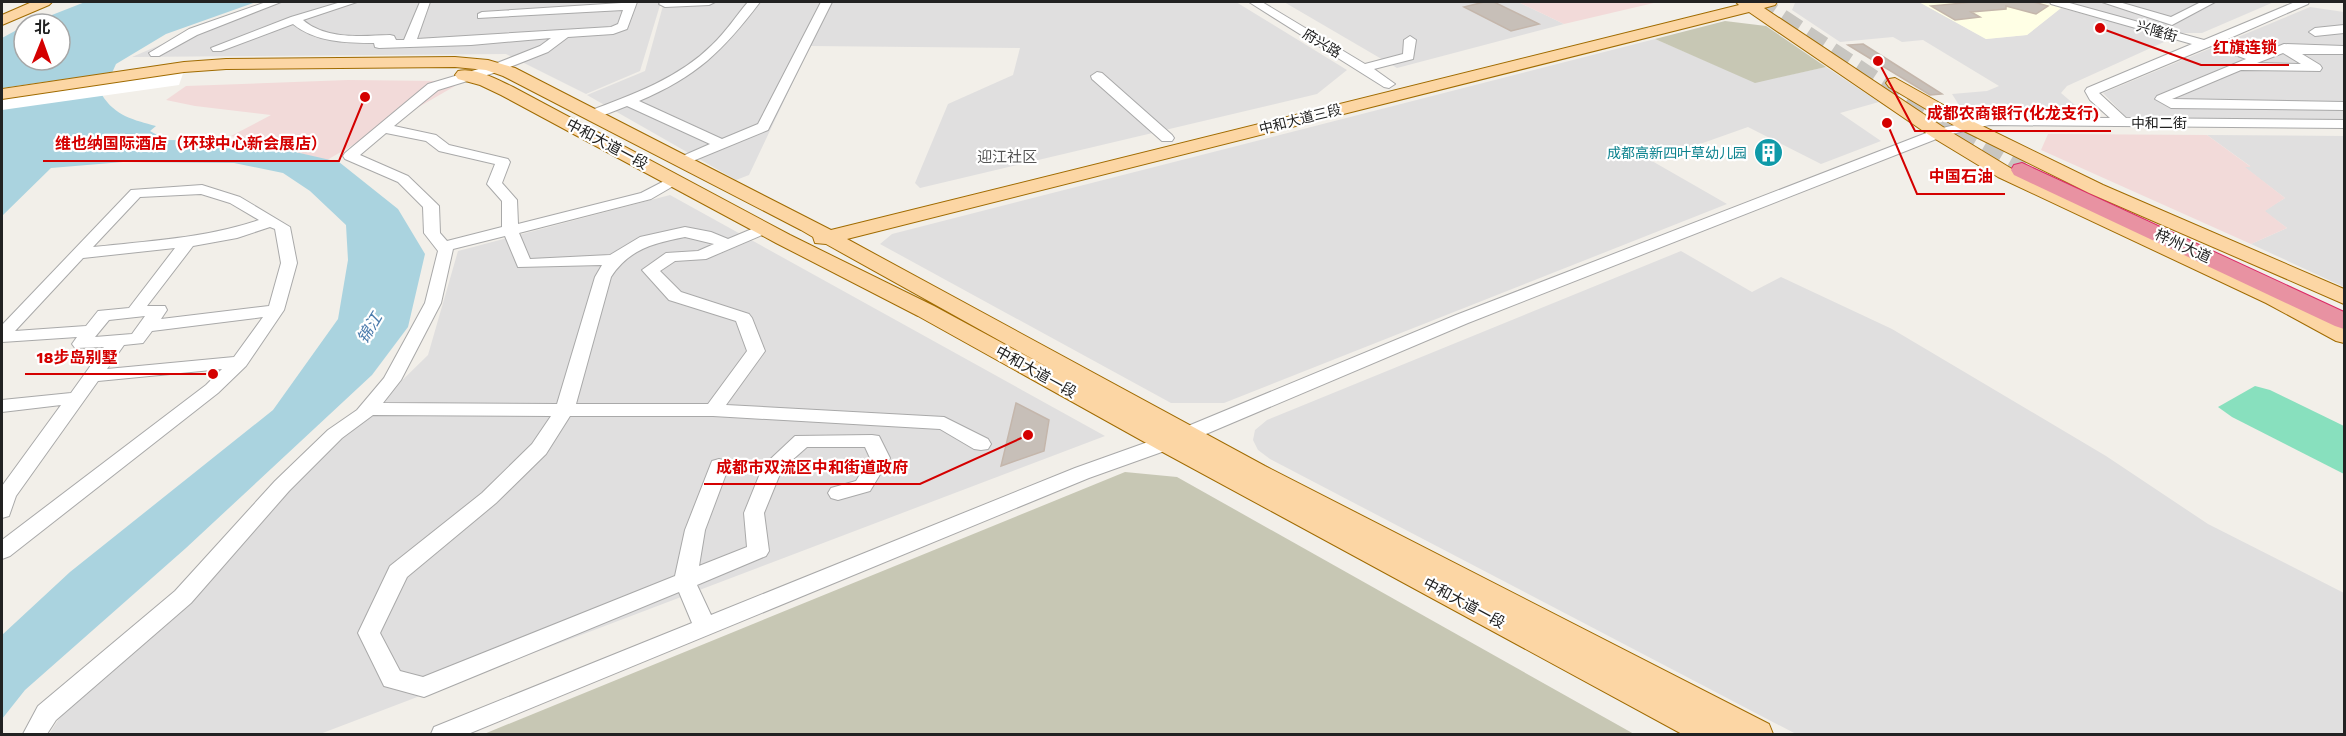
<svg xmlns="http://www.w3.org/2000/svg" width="2346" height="736" font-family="'Work Sans','Noto Sans SC',sans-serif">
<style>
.residential{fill:#e0dfdf}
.commercial{fill:#f2dad9}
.education{fill:#ffffe5}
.construction{fill:#c7c7b4}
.pitch{fill:#88e0be}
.water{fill:#aad3df}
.pier{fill:#fff}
.building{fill:#c7bfb8;stroke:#c4b6ab;stroke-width:1.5}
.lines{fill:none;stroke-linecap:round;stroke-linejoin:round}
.highway-tunnel{stroke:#c8c6c1;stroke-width:20;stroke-dasharray:20 10;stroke-linecap:butt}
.minor-casing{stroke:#a9a9a9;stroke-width:2}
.major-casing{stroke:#a06b00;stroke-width:2}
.highway-casing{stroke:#dc2a67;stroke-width:2}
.minor{fill:#fff;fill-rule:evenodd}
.major{fill:#fcd6a4;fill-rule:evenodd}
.highway{fill:#e892a2;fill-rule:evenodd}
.labels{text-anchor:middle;stroke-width:4.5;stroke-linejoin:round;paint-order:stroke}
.far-street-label{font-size:14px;fill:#222;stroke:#fff}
.far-culture-label{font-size:14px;fill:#0d838f;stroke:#fff;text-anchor:end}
.street-label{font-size:15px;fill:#222;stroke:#fff}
.far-quarter-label{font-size:15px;fill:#555;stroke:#fff}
.water-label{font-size:16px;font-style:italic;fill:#4a7aab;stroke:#fff}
.leader{fill:none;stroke:#d40000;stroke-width:2}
.callout-dot{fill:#d40000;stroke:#fff;stroke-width:2}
.callout-label{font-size:16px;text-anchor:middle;font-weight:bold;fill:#d40000;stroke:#fff;stroke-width:4.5;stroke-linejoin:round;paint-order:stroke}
</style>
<rect width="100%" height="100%" fill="#f2efe9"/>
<path class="residential" d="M 267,2 L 661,2 L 640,71 L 586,94 L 506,54 L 132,57 L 239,11 Z
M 664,2 L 1236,2 L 1347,70 L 1317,94 L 920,188 L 915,183 L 948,104 L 1013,75 L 1020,48 L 810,46 L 749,175 L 736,180 L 587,95 L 645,71 Z
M 1284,2 L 1518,2 L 1564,24 L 1397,68 Z
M 1815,2 L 1919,2 L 1986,39 L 2027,35 L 2061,8 L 2158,34 L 2164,42 L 2067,86 L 2061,93 L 2089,117 L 1996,115 L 1959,105 L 1952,94 L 1987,91 L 1999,86 L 1923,40 L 1902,42 L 1893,37 L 1840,42 L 1792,10 L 1795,3 Z
M 2066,2 L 2274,2 L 2202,33 L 2179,33 Z
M 2310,7 L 2344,12 L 2344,122 L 2129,120 L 2103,93 Z
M 1655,39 L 1755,82 L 1826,67 L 1879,102 L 1840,113 L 1881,141 L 1821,164 L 1748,127 L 1652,161 L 1727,204 L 1224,403 L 1171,403 L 880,244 L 892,234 Z
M 2207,135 L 2344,136 L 2344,287 L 2251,244 L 2287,228 L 2264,211 L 2285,198 L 2244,167 L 2250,166 Z
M 670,195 L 1105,436 L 320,734 L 49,734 L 64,711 L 428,355 L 458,251 Z
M 1681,251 L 1752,292 L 1781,277 L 1892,329 L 2106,456 L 2208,524 L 2344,593 L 2344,734 L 1796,734 L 1270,459 L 1258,450 L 1253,440 L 1255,430 L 1267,420 Z"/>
<path class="commercial" d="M 1518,2 L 1658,2 L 1564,24 Z
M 348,80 L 439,81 L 455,86 L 327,160 L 231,136 L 271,115 L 195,106 L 166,100 L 186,86 Z
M 2048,134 L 2207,135 L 2251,167 L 2245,167 L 2285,198 L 2265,211 L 2287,228 L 2251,244 L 2041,150 Z"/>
<path class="education" d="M 1919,2 L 2040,2 L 2061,8 L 2027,35 L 1986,39 Z"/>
<path class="construction" d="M 1725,21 L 1766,26 L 1826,67 L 1755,83 L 1655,39 Z
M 1125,472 L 1177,477 L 1634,734 L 484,734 Z"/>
<path class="pitch" d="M 2255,386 L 2270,390 L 2344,426 L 2344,474 L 2232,417 L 2218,407 Z"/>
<path class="water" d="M 85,2 L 256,2 L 166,34 L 116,64 L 102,95 C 115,116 134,120 156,126 L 150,131 L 166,140 L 248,141 L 339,162 L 398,209 L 425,254 L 408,327 L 372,375 L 186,548 L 25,690 L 2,719 L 2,635 L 70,572 L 273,410 L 338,319 L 348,260 L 346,225 L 310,191 L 283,173 L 234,163 L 123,162 L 51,168 L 2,216 L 2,38 L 24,26 L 24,60 L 60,60 L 60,24 L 29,24 Z"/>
<path class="pier" d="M 187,62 L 179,85 L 2,110 L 2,88 Z"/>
<path class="building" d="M 1484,2 L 1494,2 L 1539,24 L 1511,31 L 1464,7 Z
M 1974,2 L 2034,2 L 2048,6 L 2036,14 L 2006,6 L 2006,9 L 1971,12 L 1980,17 L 1955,20 L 1931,6 Z
M 1863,44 L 1942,94 L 1930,95 L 1848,45 Z
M 1016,403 L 1049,420 L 1044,451 L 1001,466 Z"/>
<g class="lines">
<path class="highway-tunnel" d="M 1756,2 L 1920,111 L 2022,170"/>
<defs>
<path id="minor" d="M 266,2 L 281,2 L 197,35 L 159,56 L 151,56 L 149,53 L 189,29 Z
M 341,2 L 357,2 L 303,20 C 326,40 362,36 390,35 L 394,36 L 396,40 L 404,40 L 420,2 L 430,2 L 417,39 L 611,27 L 618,24 L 623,10 L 478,18 L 478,14 L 482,12 L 637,2 L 627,29 L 613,34 L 568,37 L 548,52 L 500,71 L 438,90 L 394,126 L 436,135 L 449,145 L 508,159 L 510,162 L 502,183 L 517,200 L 518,224 L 641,193 L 670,178 L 680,178 L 682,181 L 651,199 L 519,233 L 530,259 L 610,255 L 640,237 L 685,227 L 711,232 L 728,239 L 759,226 L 769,226 L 772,229 L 769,232 L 706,259 L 675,261 L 660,271 L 681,292 L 749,314 L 752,318 L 765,351 L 726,405 L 944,417 L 988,439 L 991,444 L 988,449 L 981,450 L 974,449 L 940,429 L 713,416 L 570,416 L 546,454 L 496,503 L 407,577 L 380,633 L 400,671 L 423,677 L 675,576 L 685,530 L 712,461 L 719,459 L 726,461 L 729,466 L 705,530 L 699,566 L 747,547 L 744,513 L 763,466 L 795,436 L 872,435 L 879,436 L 890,458 L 870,491 L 838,500 L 831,498 L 828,493 L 831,488 L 856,481 L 870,458 L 865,447 L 807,447 L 782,469 L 764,513 L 769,551 L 766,556 L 697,585 L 711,615 L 1075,468 L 1159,438 L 1456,315 L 1934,130 L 1989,117 L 2110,118 L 2090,100 L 2085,91 L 2087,88 L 2192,44 L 2051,4 L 2050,2 L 2066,2 L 2204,40 L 2295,2 L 2309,2 L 2308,4 L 2221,42 L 2257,55 L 2284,44 L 2344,46 L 2344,54 L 2302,54 L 2320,65 L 2322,68 L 2320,71 L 2241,70 L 2172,99 L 2344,102 L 2344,110 L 2171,108 L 2155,99 L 2157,96 L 2246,59 L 2211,46 L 2099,93 L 2126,118 L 2344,120 L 2344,128 L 1989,125 L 1944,136 L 1468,323 L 1173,448 L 1089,478 L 468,734 L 431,734 L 434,727 L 692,623 L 679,592 L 424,697 L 384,686 L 358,633 L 390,566 L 482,493 L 532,444 L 551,416 L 373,415 L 342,438 L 289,491 L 191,603 L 56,720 L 47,734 L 23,734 L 38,706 L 175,591 L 275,481 L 328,430 L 357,410 L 384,378 L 425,303 L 438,251 L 424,233 L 423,207 L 398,182 L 345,159 L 343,156 L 345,153 L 428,84 L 492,65 L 540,46 L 551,38 L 471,45 L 379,48 L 375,47 L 374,43 C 346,43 315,42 293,24 L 221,51 L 213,51 L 211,48 L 291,17 ZM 2283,53 L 2301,64 L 2257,63 ZM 386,133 L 426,141 L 439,151 L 495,164 L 487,184 L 502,201 L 502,227 L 447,241 L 440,233 L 439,206 L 436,203 L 408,176 L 360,155 ZM 505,236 L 518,267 L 602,265 L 595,277 L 557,404 L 383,403 L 401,380 L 441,303 L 453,249 ZM 685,237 L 714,244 L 698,251 L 666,253 L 642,270 L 669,300 L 736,321 L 747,351 L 708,404 L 576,404 L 611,277 C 629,249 654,243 685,237 Z
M 661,2 L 715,2 L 709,5 L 665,7 L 659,4 Z
M 748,2 L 760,2 C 723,51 696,77 639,101 L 722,139 L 758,124 L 821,2 L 832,2 L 768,130 L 683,165 L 676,161 L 678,158 L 710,144 L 627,106 L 599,117 L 589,117 L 587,114 L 589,111 C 632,95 679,78 712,45 C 726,32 736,16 748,2 Z
M 1249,2 L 1262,2 L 1365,64 L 1403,54 L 1404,40 L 1410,36 L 1416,40 L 1413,59 L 1374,69 L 1395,84 L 1389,88 L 1384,87 Z
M 2102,2 L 2119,2 L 2171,17 L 2201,2 L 2215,2 L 2172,25 Z
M 2344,25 L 2344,33 L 2315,36 L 2309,32 L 2315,28 Z
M 1097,72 L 1102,73 L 1172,135 L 1174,138 L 1172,141 L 1162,141 L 1092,79 L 1091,76 Z
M 202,185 L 240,197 L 290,227 L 297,263 L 284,310 L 246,366 L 218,393 L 10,556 L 2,559 L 2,540 L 206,385 L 222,369 L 98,381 L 16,496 L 9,516 L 2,518 L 2,486 L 61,405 L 2,412 L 2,400 L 71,393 L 104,347 L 75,348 L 72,344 L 77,337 L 2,342 L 2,325 L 131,190 ZM 201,194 L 230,203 L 259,220 C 206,238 149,241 93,247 L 140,197 ZM 270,227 L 275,229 L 281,263 L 269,306 L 161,319 L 167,310 L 165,306 L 147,306 L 193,246 L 237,238 ZM 175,248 L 129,308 L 98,311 L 86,326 L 15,331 L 83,258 ZM 145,316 L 132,334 L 95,337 L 109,320 ZM 263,317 L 234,357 L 107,369 L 124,345 L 143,343 L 152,331 Z"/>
<path id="major" d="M 32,2 L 52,2 L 49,5 L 2,25 L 2,15 Z
M 1736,2 L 1777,2 L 1775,5 L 1764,8 L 1946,129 L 2012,169 L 2282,293 L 2344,327 L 2344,343 L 2336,341 L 2266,303 L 1998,177 L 1932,137 L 1749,12 L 847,239 L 1265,466 L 1769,724 L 1773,734 L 1682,734 L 1157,449 L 918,316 L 776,243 L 501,95 L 480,85 L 458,79 L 455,75 L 458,71 C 475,67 498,80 513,87 L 790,235 L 934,306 L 1058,373 L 826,244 L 815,243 L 813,237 L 801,230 L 503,76 L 486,70 L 455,67 L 226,69 L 184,72 L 2,99 L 2,89 L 184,62 L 226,59 L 455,57 L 488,60 L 515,68 L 831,230 L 1739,5 Z
M 1895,78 L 1972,121 L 2103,185 L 2344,289 L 2344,304 L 2089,193 L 1960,129 L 1889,87 L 1886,83 L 1889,79 Z"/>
<path id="highway" d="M 2022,163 L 2344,312 L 2344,329 L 2335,326 L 2014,175 L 2011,170 L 2014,165 Z"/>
</defs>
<use href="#minor" class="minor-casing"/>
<use href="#major" class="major-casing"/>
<use href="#highway" class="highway-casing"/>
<use href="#minor" class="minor"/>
<use href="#major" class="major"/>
<use href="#highway" class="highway"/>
</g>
<defs>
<symbol id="building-disc" viewBox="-11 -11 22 22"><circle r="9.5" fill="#0f9aa8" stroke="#fff"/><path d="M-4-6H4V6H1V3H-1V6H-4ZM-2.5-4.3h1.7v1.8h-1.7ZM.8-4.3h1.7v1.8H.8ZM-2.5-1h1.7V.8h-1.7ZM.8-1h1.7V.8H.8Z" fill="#fff"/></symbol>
</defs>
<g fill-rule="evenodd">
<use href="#building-disc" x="1752" y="136" width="33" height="33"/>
</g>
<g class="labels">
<g class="far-street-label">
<text transform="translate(2157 31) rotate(16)" y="5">兴隆街</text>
<text transform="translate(1322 43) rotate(31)" y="5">府兴路</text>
<text transform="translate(1300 119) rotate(-14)" y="5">中和大道三段</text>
<text x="2159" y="128">中和二街</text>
</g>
<g class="far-culture-label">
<text x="1747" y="158">成都高新四叶草幼儿园</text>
</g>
<g class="street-label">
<text transform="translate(607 144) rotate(28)" y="5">中和大道一段</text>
<text transform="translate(2183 246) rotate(25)" y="5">梓州大道</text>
<text transform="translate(1036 372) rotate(29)" y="5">中和大道一段</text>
<text transform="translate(1464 603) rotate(28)" y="5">中和大道一段</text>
</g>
<g class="far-quarter-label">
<text x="1007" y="162">迎江社区</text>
</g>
<g class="water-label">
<text transform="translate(369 328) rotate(-59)" y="6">锦江</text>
</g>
</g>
<path class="leader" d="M2100 28L2201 65H2289M1878 61L1915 131H2111M365 97L339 161H43M1887 123L1917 194H2005M213 374L130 374H25M1028 435L920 484H704"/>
<g class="callout-dot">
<circle cx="2100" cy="28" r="6"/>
<circle cx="1878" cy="61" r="6"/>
<circle cx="365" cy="97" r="6"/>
<circle cx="1887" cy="123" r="6"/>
<circle cx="213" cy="374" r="6"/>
<circle cx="1028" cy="435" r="6"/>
</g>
<g class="callout-label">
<text x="2245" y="53">红旗连锁</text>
<text x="2013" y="119">成都农商银行(化龙支行)</text>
<text x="191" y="149">维也纳国际酒店（环球中心新会展店）</text>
<text x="1961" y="182">中国石油</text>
<text x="77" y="363">18步岛别墅</text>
<text x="812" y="473">成都市双流区中和街道政府</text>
</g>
<rect width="2346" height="736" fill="none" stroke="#222222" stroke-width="6"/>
<g transform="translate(42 42) rotate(1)"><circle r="28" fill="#ffffff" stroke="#a7a7a7" stroke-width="1.5"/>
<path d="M0-4.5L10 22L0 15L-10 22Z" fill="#d40000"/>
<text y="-9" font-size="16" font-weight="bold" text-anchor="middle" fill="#222222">北</text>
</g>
</svg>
